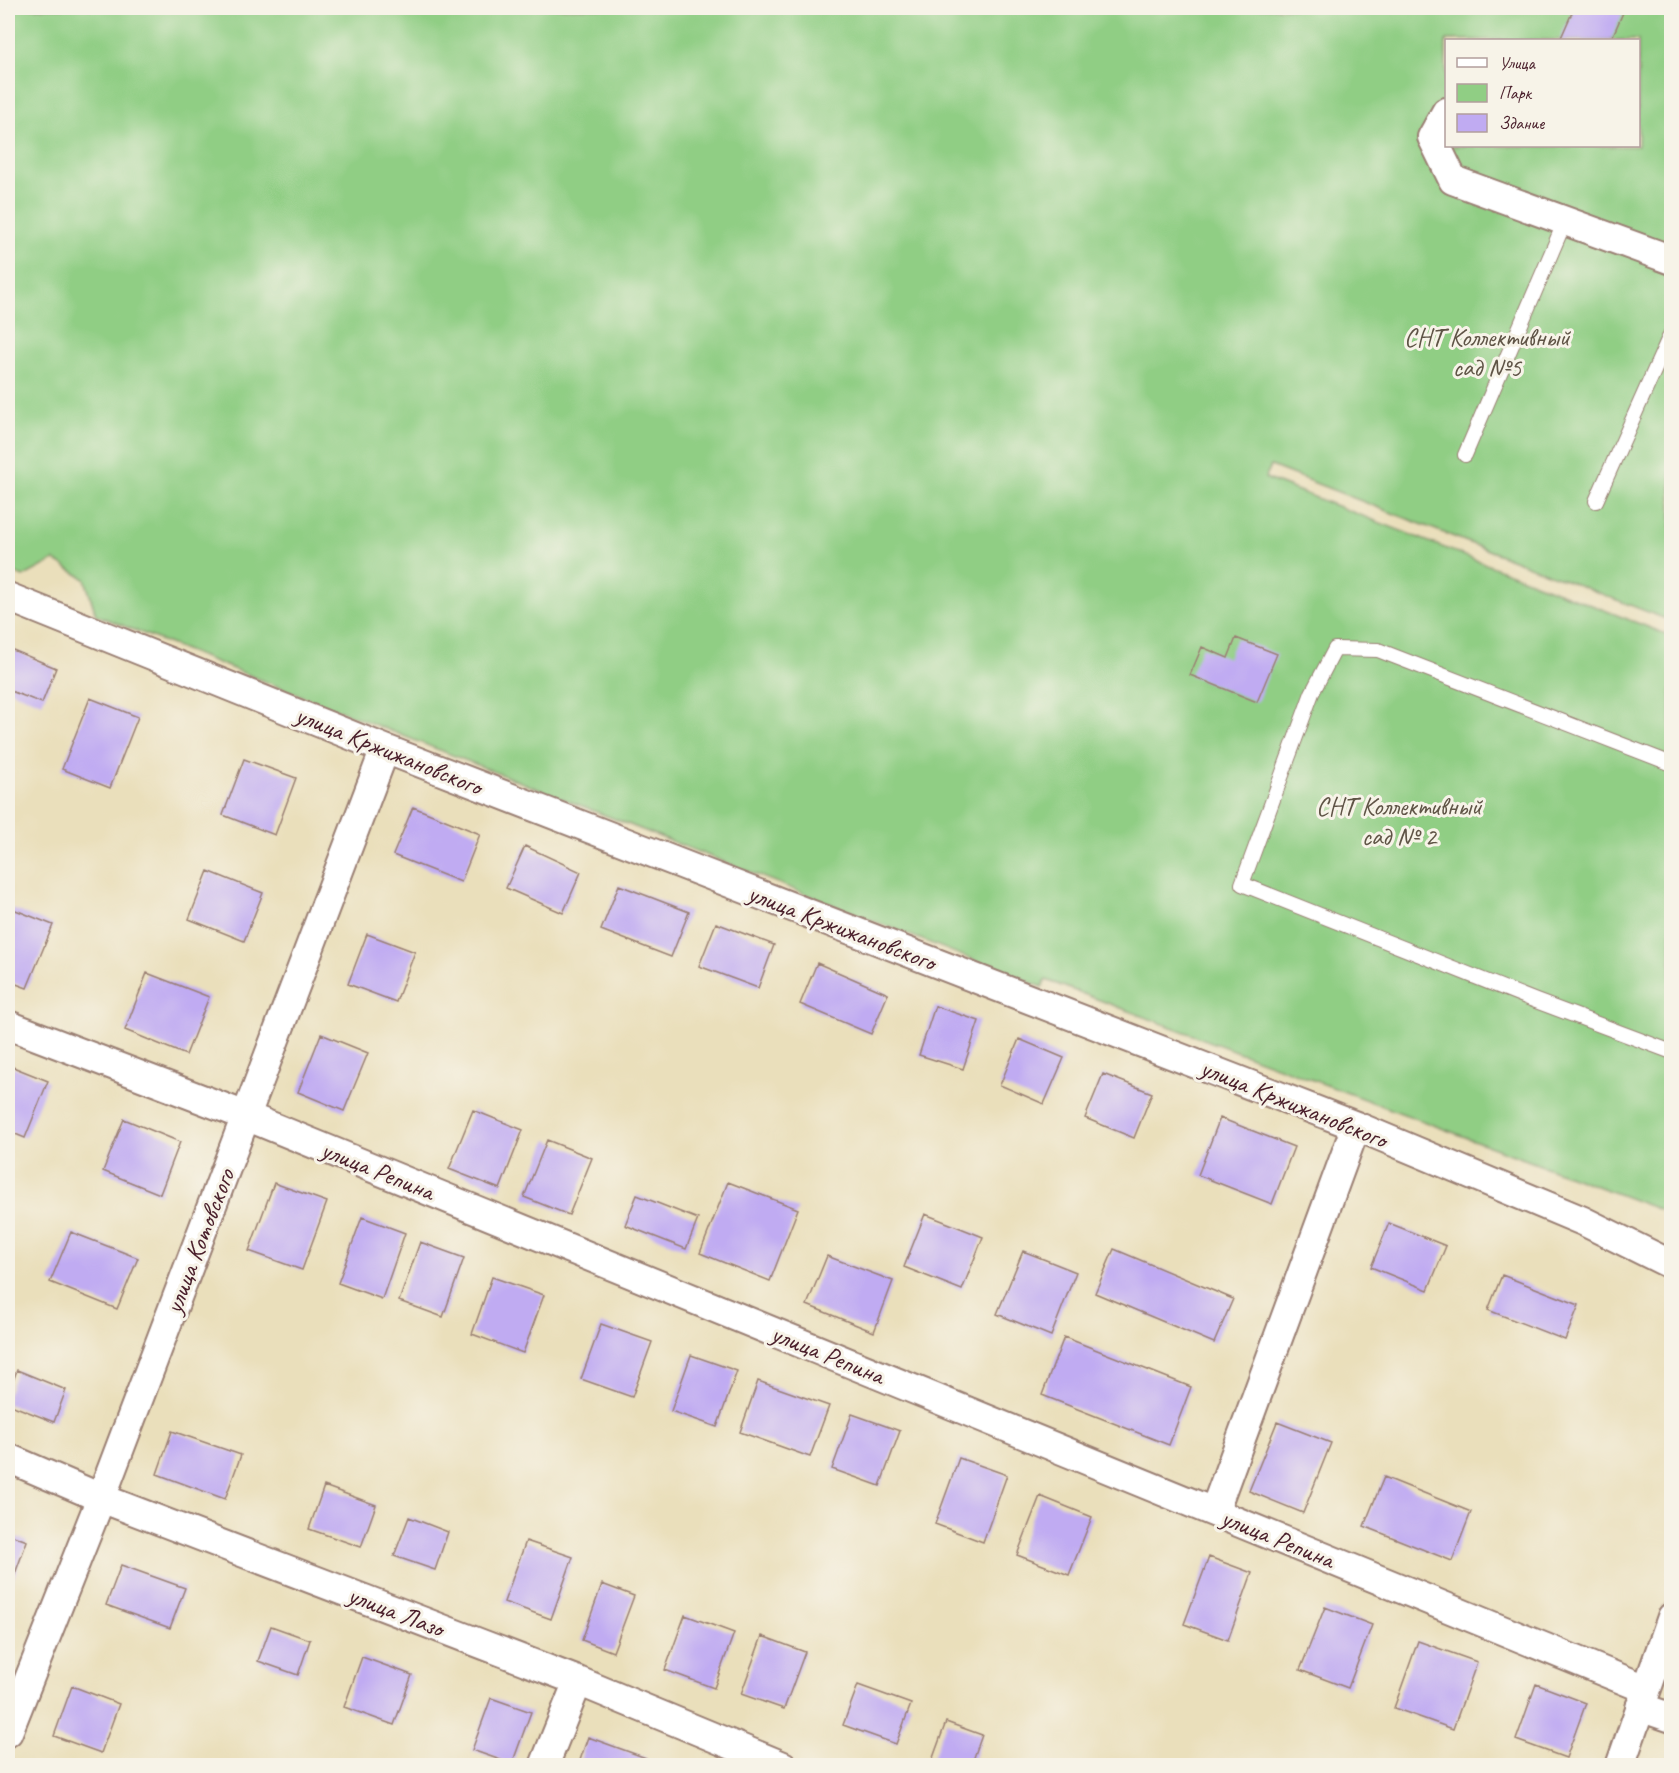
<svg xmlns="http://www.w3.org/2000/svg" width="1679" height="1773" font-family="Caveat,sans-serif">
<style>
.green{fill:#90ce84;stroke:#6d7658;stroke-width:1.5;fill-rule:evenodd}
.building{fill:#c0abf2}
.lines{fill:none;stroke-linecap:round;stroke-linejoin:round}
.lane-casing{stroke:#9a7f73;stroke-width:16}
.street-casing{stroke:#9a7f73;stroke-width:32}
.lane{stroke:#fff;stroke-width:14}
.street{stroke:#fff;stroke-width:28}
.labels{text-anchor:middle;stroke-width:6;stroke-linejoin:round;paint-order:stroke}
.park-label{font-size:26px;fill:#5f5446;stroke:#f7f3e8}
.street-label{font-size:26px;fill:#4a1f2b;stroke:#f7f3e8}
</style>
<rect width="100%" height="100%" fill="#f7f3e8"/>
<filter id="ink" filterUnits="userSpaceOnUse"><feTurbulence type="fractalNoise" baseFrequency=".0167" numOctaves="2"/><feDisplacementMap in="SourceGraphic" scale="12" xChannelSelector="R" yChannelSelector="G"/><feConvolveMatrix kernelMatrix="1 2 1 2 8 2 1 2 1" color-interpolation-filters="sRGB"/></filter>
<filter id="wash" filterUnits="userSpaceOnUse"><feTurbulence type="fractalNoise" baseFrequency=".008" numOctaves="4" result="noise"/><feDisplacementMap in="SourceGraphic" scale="24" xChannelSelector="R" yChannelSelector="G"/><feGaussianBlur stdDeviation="1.35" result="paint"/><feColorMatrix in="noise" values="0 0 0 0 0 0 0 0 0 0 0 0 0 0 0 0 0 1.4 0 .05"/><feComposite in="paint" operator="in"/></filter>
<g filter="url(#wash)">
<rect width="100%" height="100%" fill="#eadfbb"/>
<path class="green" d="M 8,8 L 1671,8 L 1671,621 L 1271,466 L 1265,478 L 1671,636 L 1671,1214 L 1046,980 L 1042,987 L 96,615 L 85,579 L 54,560 L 23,577 L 8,570 ZM 1446,40 L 1638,40 L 1638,146 L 1446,146 Z"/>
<g id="blocks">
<path class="building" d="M 1574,8 L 1625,8 L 1611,40 L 1560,40 Z
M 1236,638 L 1277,654 L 1257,702 L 1190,675 L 1202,647 L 1228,658 Z
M 8,648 L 56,668 L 42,703 L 8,690 Z
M 90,698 L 138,717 L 110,788 L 62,769 Z
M 244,759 L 296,778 L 275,835 L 223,815 Z
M 413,807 L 480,834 L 461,882 L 393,855 Z
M 525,846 L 581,872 L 563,913 L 506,888 Z
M 208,871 L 263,893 L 244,941 L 189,919 Z
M 619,885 L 689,912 L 671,957 L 601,930 Z
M 8,907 L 53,925 L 27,988 L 8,981 Z
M 716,923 L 774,945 L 758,988 L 699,966 Z
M 367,934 L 415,952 L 396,1002 L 348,984 Z
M 817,963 L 888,994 L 871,1034 L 800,1004 Z
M 147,973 L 209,997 L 186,1055 L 125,1030 Z
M 935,1006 L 979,1021 L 963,1069 L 919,1055 Z
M 321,1034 L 368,1053 L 344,1111 L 298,1092 Z
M 1019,1039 L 1064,1058 L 1044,1104 L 1000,1085 Z
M 13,1067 L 48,1081 L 25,1138 L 8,1131 L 8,1081 Z
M 1103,1074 L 1152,1093 L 1134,1138 L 1085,1118 Z
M 473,1110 L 523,1130 L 500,1189 L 449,1169 Z
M 1220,1118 L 1294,1147 L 1272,1204 L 1198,1175 Z
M 124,1119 L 180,1142 L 160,1194 L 103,1171 Z
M 547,1140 L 592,1158 L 569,1215 L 524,1197 Z
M 728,1182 L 798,1209 L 770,1281 L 700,1253 Z
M 274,1183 L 327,1202 L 302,1270 L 249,1251 Z
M 637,1195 L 698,1219 L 686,1249 L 625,1225 Z
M 925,1214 L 983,1237 L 962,1290 L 904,1267 Z
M 362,1217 L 405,1233 L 382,1299 L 338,1283 Z
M 1389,1223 L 1446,1246 L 1428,1290 L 1371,1267 Z
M 71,1232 L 138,1258 L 117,1309 L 50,1282 Z
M 420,1242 L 464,1258 L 443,1317 L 399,1301 Z
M 1114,1249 L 1233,1299 L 1214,1343 L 1095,1293 Z
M 1023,1251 L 1076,1272 L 1051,1336 L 997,1314 Z
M 827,1256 L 893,1281 L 874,1332 L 807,1305 Z
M 1502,1275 L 1579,1305 L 1565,1340 L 1488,1310 Z
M 492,1277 L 544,1295 L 523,1353 L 472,1334 Z
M 601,1324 L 652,1342 L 632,1397 L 581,1379 Z
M 1064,1337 L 1191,1387 L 1169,1445 L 1042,1395 Z
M 691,1355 L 737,1371 L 717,1427 L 671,1411 Z
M 17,1370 L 66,1390 L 54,1422 L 8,1404 L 8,1395 Z
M 758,1381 L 829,1406 L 810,1457 L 740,1432 Z
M 852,1414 L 900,1431 L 880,1486 L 832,1469 Z
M 1277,1422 L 1331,1443 L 1303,1513 L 1249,1491 Z
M 172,1431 L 241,1455 L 225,1499 L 157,1474 Z
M 959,1458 L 1007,1475 L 983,1542 L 935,1524 Z
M 1384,1477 L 1471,1512 L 1452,1561 L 1364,1526 Z
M 324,1486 L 376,1505 L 361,1547 L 309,1529 Z
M 1040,1496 L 1092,1517 L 1069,1575 L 1017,1555 Z
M 409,1517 L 448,1532 L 435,1570 L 394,1556 Z
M 8,1534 L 27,1541 L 8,1593 Z
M 526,1541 L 573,1557 L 551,1619 L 504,1602 Z
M 1209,1557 L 1252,1573 L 1228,1640 L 1184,1624 Z
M 121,1565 L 185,1588 L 170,1628 L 106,1605 Z
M 602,1584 L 634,1596 L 613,1652 L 582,1640 Z
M 1325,1607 L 1372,1625 L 1348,1688 L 1300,1670 Z
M 685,1615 L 734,1633 L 714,1688 L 665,1670 Z
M 271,1626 L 310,1640 L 298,1675 L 258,1661 Z
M 762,1636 L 805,1652 L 784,1709 L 741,1694 Z
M 1418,1641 L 1477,1662 L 1453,1729 L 1394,1708 Z
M 362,1657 L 412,1675 L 394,1725 L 344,1707 Z
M 1536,1684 L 1586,1703 L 1566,1758 L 1516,1740 Z
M 858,1685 L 911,1704 L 896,1744 L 843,1725 Z
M 72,1686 L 119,1704 L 101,1753 L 54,1736 Z
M 491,1698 L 531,1712 L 512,1764 L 472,1750 Z
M 946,1722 L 982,1735 L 971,1766 L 930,1766 Z
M 588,1737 L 646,1758 L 643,1766 L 578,1766 Z"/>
</g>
</g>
<g filter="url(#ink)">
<use href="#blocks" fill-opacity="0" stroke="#9a7f73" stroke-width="1.5"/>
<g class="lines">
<defs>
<path id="lane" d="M 1465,455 L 1565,221
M 1596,501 L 1672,331
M 1672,764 L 1378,650 L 1335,649 L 1312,693 L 1242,884 L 1536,1001 L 1672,1052"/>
<path id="street" d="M 1446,112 L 1432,137 L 1453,180 L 1672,260
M 8,597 L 385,749 L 1356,1126 L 1583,1221 L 1672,1265
M 8,1025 L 246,1116 L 1646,1689
M 8,1458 L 101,1498 L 578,1681 L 783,1766
M 1214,1512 L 1356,1126
M 1640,1707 L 1672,1718
M 8,1732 L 101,1498 L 385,749
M 544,1766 L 578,1681
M 1620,1766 L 1672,1617"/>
</defs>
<use href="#lane" class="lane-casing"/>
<use href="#street" class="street-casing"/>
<use href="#lane" class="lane"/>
<use href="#street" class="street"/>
</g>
</g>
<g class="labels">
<g class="park-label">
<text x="1487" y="346">СНТ Коллективный<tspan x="1487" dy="30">сад №5</tspan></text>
<text x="1399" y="815">СНТ Коллективный<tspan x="1399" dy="30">сад № 2</tspan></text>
</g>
<g class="street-label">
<text transform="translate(389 750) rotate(22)" y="9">улица Кржижановского</text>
<text transform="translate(842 927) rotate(21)" y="9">улица Кржижановского</text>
<text transform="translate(1294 1103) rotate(22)" y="9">улица Кржижановского</text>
<text transform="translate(378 1170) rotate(22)" y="9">улица Репина</text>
<text transform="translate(199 1241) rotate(-69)" y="9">улица Котовского</text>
<text transform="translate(828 1354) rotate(22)" y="9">улица Репина</text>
<text transform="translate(1278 1538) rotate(22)" y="9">улица Репина</text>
<text transform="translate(396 1611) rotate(21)" y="9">улица Лазо</text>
</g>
</g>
<rect width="1679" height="1773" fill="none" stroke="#f7f3e8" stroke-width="30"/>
<rect x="1445" y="39" width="195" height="108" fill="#f7f3e8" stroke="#b29e9c" stroke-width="1.5"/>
<rect x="1457" y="58" width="30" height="9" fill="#ffffff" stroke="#b29e9c" stroke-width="1.5"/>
<text x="1499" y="69" font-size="18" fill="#4a1f2b">Улица</text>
<rect x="1457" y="84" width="30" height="18" fill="#90ce84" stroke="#b29e9c" stroke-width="1.5"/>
<text x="1499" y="99" font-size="18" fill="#4a1f2b">Парк</text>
<rect x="1457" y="114" width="30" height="18" fill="#c0abf2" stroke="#b29e9c" stroke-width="1.5"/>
<text x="1499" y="129" font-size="18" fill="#4a1f2b">Здание</text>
</svg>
